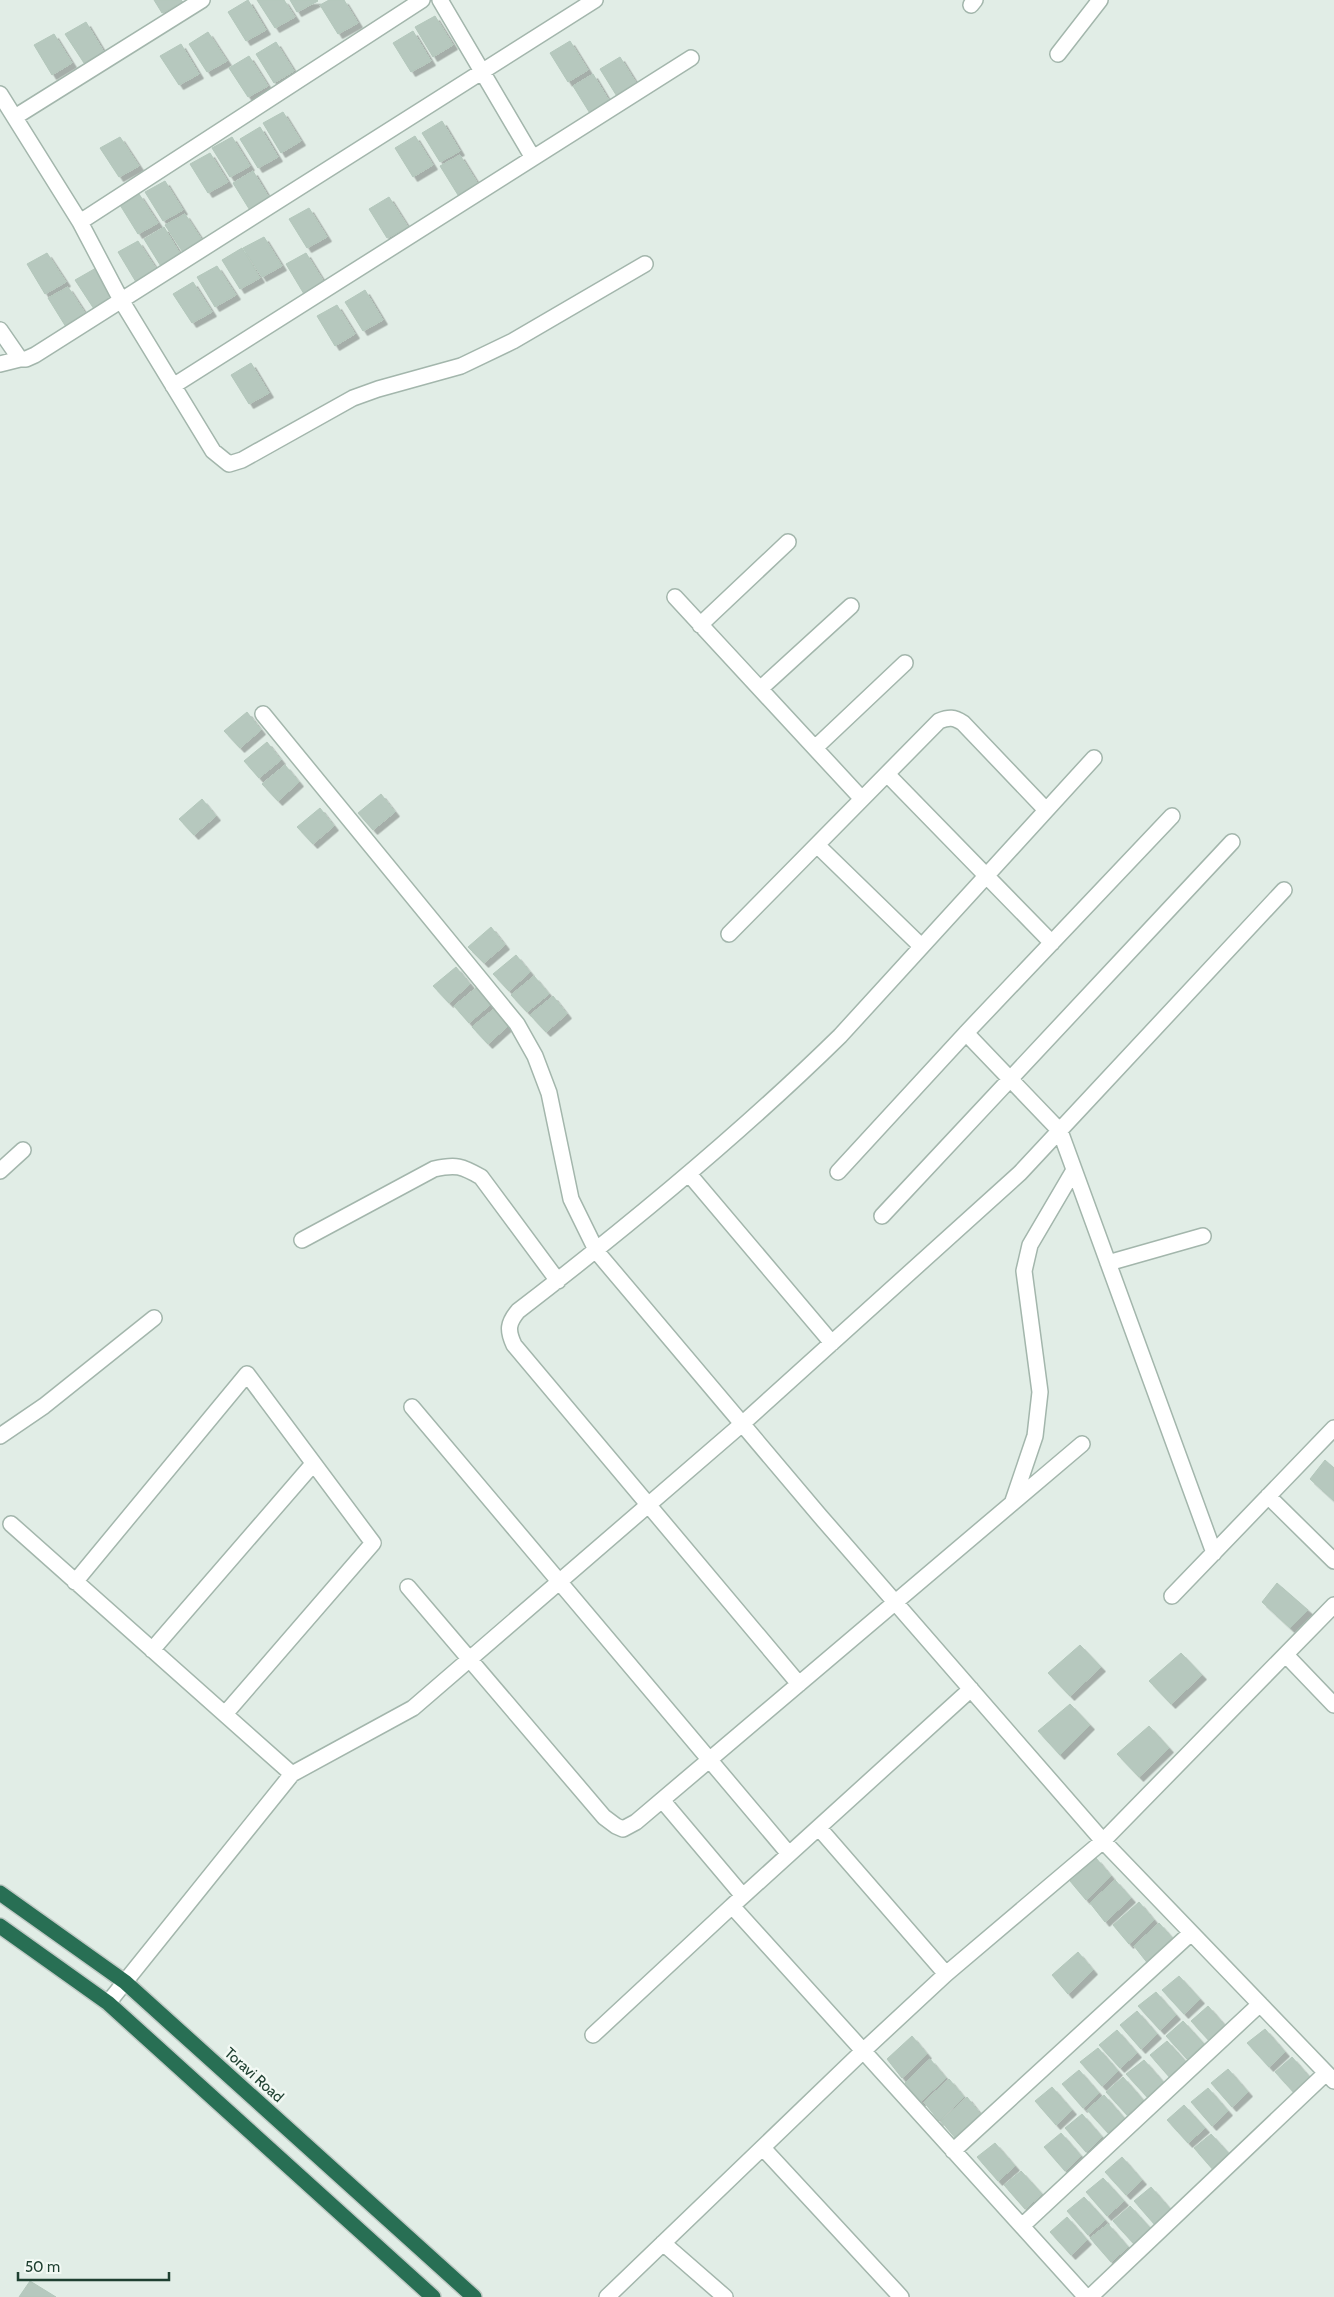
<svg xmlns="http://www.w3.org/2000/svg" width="1334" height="2297" font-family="Cabin,sans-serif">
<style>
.building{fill:#b6c8be;stroke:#b3c7bb;filter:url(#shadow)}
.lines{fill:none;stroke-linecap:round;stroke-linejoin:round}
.minor-casing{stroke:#a3b6ac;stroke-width:18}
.highway-casing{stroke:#c0cac5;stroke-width:18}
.minor{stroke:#fff;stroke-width:15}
.highway{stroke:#286f54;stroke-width:15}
.labels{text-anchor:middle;stroke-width:5;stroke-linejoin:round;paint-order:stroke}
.street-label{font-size:15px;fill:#1f4031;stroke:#f2f9f4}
</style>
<defs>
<filter id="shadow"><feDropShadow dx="4.5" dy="4.5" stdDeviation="0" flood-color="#0004"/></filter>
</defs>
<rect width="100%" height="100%" fill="#e1ede6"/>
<path class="building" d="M 154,0 L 181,0 L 183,2 L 162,13 Z
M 248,0 L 266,30 L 246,41 L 228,12 Z
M 257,0 L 284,0 L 295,17 L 275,28 Z
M 290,0 L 317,0 L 318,1 L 297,12 Z
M 329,0 L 344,0 L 358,23 L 338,34 L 320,5 Z
M 435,16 L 453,45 L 433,57 L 415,27 Z
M 86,22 L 104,52 L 84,63 L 65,34 Z
M 413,31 L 431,61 L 411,72 L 393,43 Z
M 208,32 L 227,61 L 207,72 L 189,44 Z
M 54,34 L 72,63 L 52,75 L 34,45 Z
M 570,41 L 588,70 L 568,82 L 550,53 Z
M 276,42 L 294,71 L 274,83 L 256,54 Z
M 181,44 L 199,74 L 179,85 L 160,56 Z
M 249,56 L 268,86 L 248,97 L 229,68 Z
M 620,57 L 638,86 L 618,98 L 600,69 Z
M 593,74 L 611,104 L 591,115 L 573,86 Z
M 283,112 L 301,141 L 281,153 L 263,123 Z
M 442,121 L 460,151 L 440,162 L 422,133 Z
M 260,127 L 278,157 L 258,168 L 240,139 Z
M 415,136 L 433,165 L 413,177 L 395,148 Z
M 120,137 L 139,166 L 119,177 L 100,148 Z
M 232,137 L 250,166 L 230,177 L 212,148 Z
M 210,153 L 228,182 L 208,193 L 190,164 Z
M 460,155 L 478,184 L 458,195 L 440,166 Z
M 253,171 L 271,201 L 251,212 L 233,183 Z
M 165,181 L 183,210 L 163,221 L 145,192 Z
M 139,194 L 158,223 L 138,234 L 120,205 Z
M 389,197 L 408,227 L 387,238 L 369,209 Z
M 309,208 L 327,237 L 307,248 L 289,219 Z
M 185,214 L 204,243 L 184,254 L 165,225 Z
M 164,227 L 182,257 L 162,268 L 144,239 Z
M 264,237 L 282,266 L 262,277 L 243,248 Z
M 138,241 L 157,270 L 136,282 L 118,252 Z
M 242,248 L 260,278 L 240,289 L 222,260 Z
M 47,253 L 66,282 L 45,294 L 27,264 Z
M 306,253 L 324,282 L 304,294 L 286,264 Z
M 217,266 L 236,295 L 215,307 L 197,277 Z
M 96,268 L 114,298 L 94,309 L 75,280 Z
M 193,282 L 212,312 L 192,323 L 173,294 Z
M 68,287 L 87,316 L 66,327 L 48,298 Z
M 365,290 L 383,320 L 363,331 L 345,302 Z
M 337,305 L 355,334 L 335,346 L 317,316 Z
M 251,363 L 269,393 L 249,404 L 231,375 Z
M 247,712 L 261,730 L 240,748 L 224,731 Z
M 267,742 L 281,760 L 259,778 L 244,761 Z
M 285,765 L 299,782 L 278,801 L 262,784 Z
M 381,794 L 395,812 L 373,830 L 358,813 Z
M 202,799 L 216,816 L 194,835 L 179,819 Z
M 320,808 L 334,826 L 313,844 L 297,827 Z
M 491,927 L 505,945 L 484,963 L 468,947 Z
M 516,955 L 530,972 L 509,991 L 493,974 Z
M 456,967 L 470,984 L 449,1003 L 433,986 Z
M 534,976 L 549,994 L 527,1012 L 511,995 Z
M 477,987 L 491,1004 L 469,1023 L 454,1006 Z
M 553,996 L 567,1014 L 546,1032 L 530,1015 Z
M 495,1008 L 509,1025 L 488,1044 L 472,1027 Z
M 1325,1460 L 1334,1468 L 1334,1501 L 1310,1479 Z
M 1277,1583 L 1308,1610 L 1290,1628 L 1262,1602 Z
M 1080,1645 L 1101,1667 L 1070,1696 L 1048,1673 Z
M 1181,1653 L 1202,1675 L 1171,1704 L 1149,1681 Z
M 1070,1704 L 1090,1725 L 1060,1755 L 1038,1731 Z
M 1149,1726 L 1169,1748 L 1139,1777 L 1117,1754 Z
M 1096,1858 L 1111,1876 L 1086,1900 L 1070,1881 Z
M 1115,1880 L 1131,1898 L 1105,1922 L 1090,1903 Z
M 1139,1902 L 1154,1920 L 1129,1944 L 1113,1925 Z
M 1159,1923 L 1175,1941 L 1149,1965 L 1134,1946 Z
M 1078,1952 L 1093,1970 L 1068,1994 L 1052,1975 Z
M 1179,1976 L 1200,1999 L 1184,2014 L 1162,1990 Z
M 1156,1992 L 1176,2015 L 1160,2030 L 1138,2006 Z
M 1208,2006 L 1228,2029 L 1212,2044 L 1191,2021 Z
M 1137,2011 L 1157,2034 L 1141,2049 L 1120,2025 Z
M 1183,2021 L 1204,2044 L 1187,2059 L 1166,2036 Z
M 1265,2029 L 1285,2052 L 1269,2067 L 1247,2043 Z
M 1117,2030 L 1137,2053 L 1120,2068 L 1099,2045 Z
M 912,2036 L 927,2054 L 902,2078 L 887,2059 Z
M 1167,2041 L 1187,2063 L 1171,2079 L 1150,2055 Z
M 1098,2048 L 1118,2071 L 1102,2086 L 1080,2062 Z
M 1292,2057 L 1312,2080 L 1296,2095 L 1275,2072 Z
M 930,2059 L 946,2078 L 920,2102 L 905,2083 Z
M 1144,2060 L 1164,2083 L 1148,2098 L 1126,2074 Z
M 1228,2069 L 1248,2092 L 1232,2107 L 1211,2083 Z
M 1079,2070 L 1099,2093 L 1083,2108 L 1062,2084 Z
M 1123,2077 L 1143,2100 L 1127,2115 L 1106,2092 Z
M 949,2079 L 964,2097 L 939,2121 L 924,2102 Z
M 1052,2087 L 1072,2110 L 1056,2125 L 1035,2101 Z
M 1208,2088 L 1228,2111 L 1212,2126 L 1191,2102 Z
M 1104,2095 L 1124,2118 L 1108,2133 L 1087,2110 Z
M 967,2097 L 982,2116 L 957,2140 L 941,2121 Z
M 1184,2105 L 1205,2128 L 1188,2143 L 1167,2120 Z
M 1082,2114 L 1102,2137 L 1086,2152 L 1065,2128 Z
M 1061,2133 L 1081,2156 L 1065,2171 L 1044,2147 Z
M 1211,2134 L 1232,2157 L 1215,2172 L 1194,2148 Z
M 995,2143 L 1015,2166 L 998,2181 L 977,2157 Z
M 1122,2157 L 1142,2180 L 1126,2195 L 1105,2172 Z
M 1021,2171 L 1042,2194 L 1025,2209 L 1004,2185 Z
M 1103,2178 L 1124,2201 L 1107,2216 L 1086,2192 Z
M 1151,2187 L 1171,2210 L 1155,2225 L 1134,2201 Z
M 1084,2197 L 1105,2220 L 1088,2235 L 1067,2211 Z
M 1130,2206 L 1151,2229 L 1134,2244 L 1113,2221 Z
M 1067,2217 L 1087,2240 L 1071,2255 L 1050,2232 Z
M 1108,2224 L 1128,2247 L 1111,2262 L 1090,2238 Z
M 30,2281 L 56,2297 L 19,2297 Z"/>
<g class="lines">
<defs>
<path id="minor" d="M 440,0 L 533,158
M 971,5 L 975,0
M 1058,54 L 1100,0
M 0,94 L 80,222 L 121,300 L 213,451 L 229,464 L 242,460 L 353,398 L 378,389 L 461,366 L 513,341 L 645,264
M 15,117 L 202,0
M 80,222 L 422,0
M 0,330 L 20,359 L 26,359 L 35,355 L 595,0
M 0,364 L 20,359
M 173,386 L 691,58
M 675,597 L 862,799
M 700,625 L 788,542
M 760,689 L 851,606
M 263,714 L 517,1024 L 535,1056 L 549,1093 L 571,1199 L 597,1252 L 820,1516 L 1103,1841 L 1334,2081
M 815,748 L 905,663
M 887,774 L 1052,943
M 817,845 L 921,946
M 729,934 L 939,721 C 949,717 954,717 963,723 L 1046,810
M 966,1033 L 1060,1131 L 1214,1553
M 0,1171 L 23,1150
M 838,1172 L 966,1033 L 1172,816
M 689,1174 L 832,1343
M 882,1216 L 1232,842
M 302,1240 L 434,1169 C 456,1164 462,1166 481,1177 L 558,1281
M 1108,1263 L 1203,1236
M 412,1407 L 789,1854
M 0,1436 L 44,1406 L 154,1318
M 1268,1496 L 1334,1561
M 1013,1501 L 1035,1436 L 1040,1392 L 1024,1271 L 1030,1245 L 1074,1170
M 11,1524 L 292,1774
M 75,1582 L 247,1374 L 373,1543 L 225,1714
M 408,1587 L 604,1817 L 616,1826 L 623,1829 L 636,1822 L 1082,1444
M 1172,1596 L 1334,1428
M 152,1650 L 313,1464
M 1286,1655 L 1334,1705
M 799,1684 L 514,1345 C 507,1330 508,1323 518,1311 C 630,1225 739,1135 840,1036 L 1094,758
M 971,1689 L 732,1906 L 1086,2297
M 662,1800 L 743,1896
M 819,1828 L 946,1974
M 108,2003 L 292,1774 L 413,1708 L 742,1424 L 1020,1173 L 1284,890
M 593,2035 L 732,1906
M 763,2148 L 901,2297
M 953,2151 L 1191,1933
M 1022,2226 L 1260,2004
M 663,2243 L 725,2297
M 607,2297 L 863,2051 L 946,1974 L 1103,1841 L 1334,1605
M 1090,2297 L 1326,2073"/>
<path id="highway" d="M 0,1893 L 125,1982 L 474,2297
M 0,1926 L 108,2003 L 433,2297"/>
</defs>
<use href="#minor" class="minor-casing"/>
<use href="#highway" class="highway-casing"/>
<use href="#minor" class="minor"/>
<use href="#highway" class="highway"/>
</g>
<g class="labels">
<g class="street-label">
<text transform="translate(254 2075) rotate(42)" y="5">Toravi Road</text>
</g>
</g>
<path d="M18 2272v8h151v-8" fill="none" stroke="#1f4031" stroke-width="2.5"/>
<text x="25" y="2272" font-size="15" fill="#1f4031" stroke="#f2f9f4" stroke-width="4" paint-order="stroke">50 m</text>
</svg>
